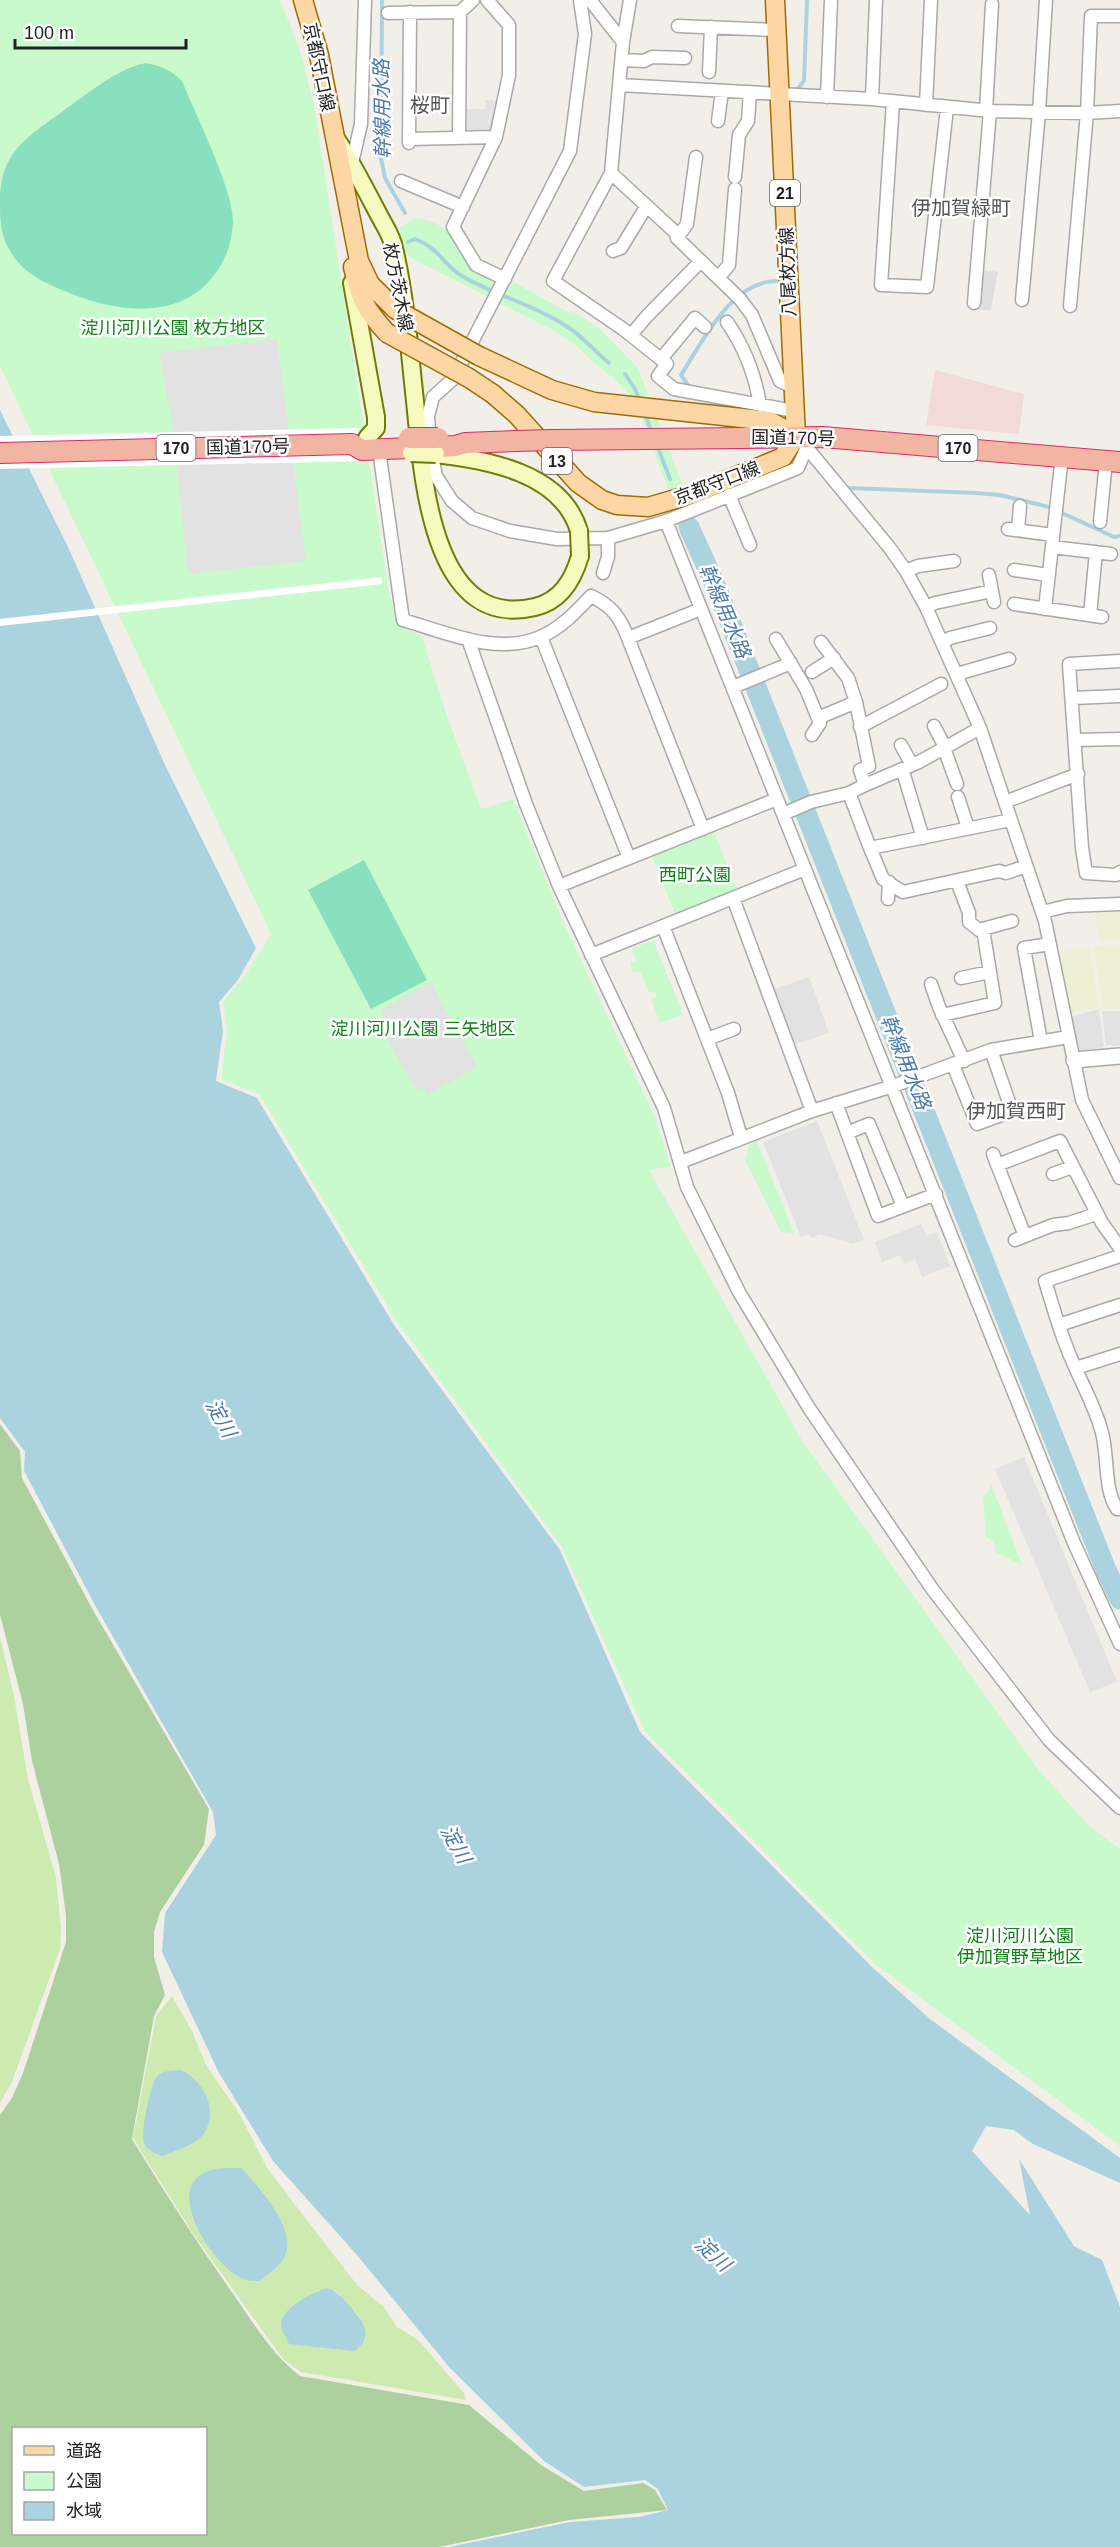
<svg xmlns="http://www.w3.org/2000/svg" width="1120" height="2547" font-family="Arial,'Noto Sans JP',sans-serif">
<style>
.residential{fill:#e0dfdf}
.commercial{fill:#f2dad9}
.farmland{fill:#eef0d5}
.grass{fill:#cdebb0;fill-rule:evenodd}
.forest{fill:#add19e;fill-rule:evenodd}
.park{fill:#c8facc}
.pitch{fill:#88e0be}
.parking{fill:#e2e2e2}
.water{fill:#aad3df}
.pier{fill:#fff}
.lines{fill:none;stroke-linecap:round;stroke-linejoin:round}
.stream{stroke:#aad3df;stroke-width:4}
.river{stroke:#aad3df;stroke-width:21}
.minor-casing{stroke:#a9a9a9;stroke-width:15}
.tertiary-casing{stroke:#a9a9a9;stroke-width:18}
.secondary-casing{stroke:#707d05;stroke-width:20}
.primary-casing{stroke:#a06b00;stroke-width:21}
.trunk-casing{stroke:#dc2a67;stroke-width:22}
.minor{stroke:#fff;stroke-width:12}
.tertiary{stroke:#fff;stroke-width:15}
.secondary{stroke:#f7fabf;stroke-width:16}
.primary{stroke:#fcd6a4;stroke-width:18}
.trunk{stroke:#f2b4a3;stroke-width:20}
.secondary-bridge-casing{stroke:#707d05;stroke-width:20;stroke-linecap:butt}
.primary-bridge-casing{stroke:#a06b00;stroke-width:21;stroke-linecap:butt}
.trunk-bridge-casing{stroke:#dc2a67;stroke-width:22;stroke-linecap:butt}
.secondary-bridge{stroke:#f7fabf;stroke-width:16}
.primary-bridge{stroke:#fcd6a4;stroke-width:18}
.trunk-bridge{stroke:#f2b4a3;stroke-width:20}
.labels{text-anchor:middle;stroke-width:5;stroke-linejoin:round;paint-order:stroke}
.shield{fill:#fff;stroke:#646464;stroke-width:1.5}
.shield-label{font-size:16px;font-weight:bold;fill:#222}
.street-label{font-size:18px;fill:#222;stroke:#fff}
.park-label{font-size:18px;fill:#0c8416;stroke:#fff}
.neighbourhood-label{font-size:20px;fill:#555;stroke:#fff}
.water-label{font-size:20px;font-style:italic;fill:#4a7aab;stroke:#fff}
</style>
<rect width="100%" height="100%" fill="#f2efe9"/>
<path class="residential" d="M 977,269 L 998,272 L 991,310 L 973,310 Z"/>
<path class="commercial" d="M 935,370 L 1024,394 L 1019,434 L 926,425 Z"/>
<path class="farmland" d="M 1120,907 L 1120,940 L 1099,941 L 1095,909 Z
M 1120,945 L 1120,1008 L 1102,1008 L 1094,946 Z
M 1084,946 L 1091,948 L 1098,1007 L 1070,1013 L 1057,954 Z"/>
<path class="grass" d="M 0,1637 L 14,1696 L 28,1779 L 56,1878 L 61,1929 L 60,1949 L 12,2082 L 0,2103 Z
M 172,1996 L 192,2031 L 206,2065 L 239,2113 L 266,2166 L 292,2201 L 358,2286 L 384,2307 L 397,2327 L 418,2340 L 464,2393 L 466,2400 L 301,2372 L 283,2359 L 194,2235 L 133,2138 L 156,2016 ZM 327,2288 L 336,2291 L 361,2318 L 285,2315 C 297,2302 310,2293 327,2288 Z"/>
<path class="forest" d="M 0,1424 L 20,1451 L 22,1478 L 94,1612 L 209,1809 L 204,1845 L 160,1912 L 154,1932 L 154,1957 L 165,1995 L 154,2016 L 132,2139 C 165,2193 199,2246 236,2298 C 255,2326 273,2355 300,2376 L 469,2405 L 541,2465 L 584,2491 L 643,2483 L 655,2490 L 667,2510 L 569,2520 L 439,2547 L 0,2547 L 0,2115 L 12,2098 L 23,2073 L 66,1942 L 66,1916 L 59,1864 L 32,1761 L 23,1704 L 0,1615 ZM 206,2428 L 206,2534 L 14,2534 L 14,2428 Z"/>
<path class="park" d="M 0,0 L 280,0 L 299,47 L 315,110 L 389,592 L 396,619 L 422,637 L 445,710 L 481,809 L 513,799 L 561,917 L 654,1115 L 671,1166 L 649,1170 L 803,1442 L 1038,1769 L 1089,1826 L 1120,1849 L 1120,2146 L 875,1964 L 644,1730 L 562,1547 L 396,1320 L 260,1095 L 221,1079 L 227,1030 L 223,1002 L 248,971 L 271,934 L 0,366 Z
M 416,218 C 455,221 478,268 510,285 L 513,282 L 570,313 L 572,311 L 599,328 L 638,368 L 683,487 L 669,491 L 634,399 L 613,378 L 594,363 L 578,347 L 553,330 L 411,258 L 401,245 L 399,228 Z
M 714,832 L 738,892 L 677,918 L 652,857 Z
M 653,940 L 683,1014 L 660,1023 L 651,999 L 657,997 L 655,991 L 649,993 L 640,971 L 633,973 L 630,963 L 636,961 L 632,949 Z
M 757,1141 L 794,1233 L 781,1232 L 745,1160 L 750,1144 Z
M 991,1484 L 1022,1565 L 995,1552 L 994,1542 L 986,1537 L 983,1496 L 988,1492 Z"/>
<path class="pitch" d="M 146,63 C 161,66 171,70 182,81 C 195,113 234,191 233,222 C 232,244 225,263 210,280 C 173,323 109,310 62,290 C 47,284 27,274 17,261 C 1,240 0,226 0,201 C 0,161 17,144 49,121 C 78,102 113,69 146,63 Z
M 364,860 L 427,980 L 371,1009 L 308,890 Z"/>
<path class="parking" d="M 485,100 L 500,101 L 494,132 L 487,130 L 492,110 L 496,110 L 491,109 L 486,133 L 464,133 L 464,109 L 485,109 Z
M 277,339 L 306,561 L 188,574 L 172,423 L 159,353 Z
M 809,977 L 829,1033 L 793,1045 L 772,990 Z
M 431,982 L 477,1067 L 427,1095 L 422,1087 L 416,1091 L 383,1031 L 390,1027 L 380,1010 Z
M 1099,1009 L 1104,1047 L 1079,1051 L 1071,1017 Z
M 1102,1011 L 1120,1011 L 1120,1046 L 1106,1045 Z
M 817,1121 L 864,1240 L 853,1244 L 820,1234 L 811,1238 L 809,1234 L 801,1237 L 763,1142 Z
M 921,1224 L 926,1236 L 937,1232 L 950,1266 L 922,1277 L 915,1259 L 904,1264 L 900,1255 L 882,1262 L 875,1242 Z
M 1024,1457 L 1117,1682 L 1090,1692 L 995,1469 Z"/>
<path class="water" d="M 0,410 L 68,547 L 165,765 L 256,948 L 238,980 L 219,1002 L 223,1031 L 216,1081 L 257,1098 L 394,1325 L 560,1550 L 640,1732 L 872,1967 L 930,2019 L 1120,2158 L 1120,2183 L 1033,2144 L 1014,2130 L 986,2126 L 972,2151 L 1030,2215 L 1019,2159 L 1074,2246 L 1102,2260 L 1120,2307 L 1120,2547 L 449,2547 L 570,2522 L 639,2517 L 668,2510 L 658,2489 L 645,2480 L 584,2487 L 544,2461 L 450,2368 L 356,2254 L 273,2161 L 219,2073 L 162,1952 L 165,1913 L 216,1835 L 213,1812 L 96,1607 L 24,1471 L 25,1452 L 0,1418 Z
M 181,2070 C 205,2081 221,2114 201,2137 C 192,2146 174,2151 162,2156 C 155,2153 147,2151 144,2143 C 140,2133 151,2082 158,2075 C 164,2070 174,2071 181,2070 Z
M 241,2168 C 259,2187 299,2230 284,2258 C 278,2268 268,2274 259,2281 C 253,2281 247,2281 241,2278 C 216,2267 171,2202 197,2178 C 208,2166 227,2168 241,2168 Z
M 327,2288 C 338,2291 343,2299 350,2306 C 363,2321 375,2337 354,2351 L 289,2344 C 287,2338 282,2332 281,2326 C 280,2308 313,2292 327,2288 Z"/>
<path class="pier" d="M 359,428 L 364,461 L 0,469 L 0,436 Z
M 382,577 L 382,584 L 0,626 L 0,619 Z"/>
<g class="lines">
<path class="stream" d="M 382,0 L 381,158 L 385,178 L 405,213
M 794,93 L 804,81 L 807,0
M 408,242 L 415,239 C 439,248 444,265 462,276 C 494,295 532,304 563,324 C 581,334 593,350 609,363
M 625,374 L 635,389 L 640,402
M 688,385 L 681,375 C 703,341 732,280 778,281
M 645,415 L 652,433
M 657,445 L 670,479
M 849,488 L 976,493 L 1000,495 L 1053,508
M 1060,512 L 1114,537 L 1120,536"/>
<path class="river" d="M 689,527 L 717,589 L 1106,1570 L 1120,1599"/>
<defs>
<path id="minor" d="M 487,0 L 509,25 L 509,75 L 496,137 L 453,227 L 476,265 L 505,279
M 580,0 L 585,34 L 570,151 L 453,379 L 433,397 L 428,416 L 430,446 L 436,476 L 452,501 L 472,518 L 510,531 L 557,539 L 608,538 L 666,521 L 798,468 L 807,446
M 590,0 L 623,42
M 630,0 L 623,42 L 611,173 L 676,233 L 677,238 L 740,299 L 752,315 L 780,381 L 793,387
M 388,13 L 460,12 L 473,0
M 678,26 L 777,30
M 622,60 L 644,61 L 652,57 L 685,58
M 709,72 L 711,27
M 619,85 L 872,99 L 990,111 L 1087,113 L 1120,111
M 827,97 L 831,0
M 872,99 L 876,0
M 893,102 L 881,285 L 927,287 L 947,108
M 926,105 L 931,0
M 986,111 L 992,4
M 718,121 L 722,91
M 459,137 L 460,12
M 409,139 L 496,137
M 409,143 L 410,12
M 352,163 L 361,124 L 365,0
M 611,173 L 553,281 L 623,329 L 667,364 L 658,376 L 674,389 L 794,411
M 735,177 L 739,135 L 748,121 L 750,92
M 401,181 L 463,207
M 677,238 L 687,224 L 696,157
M 613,251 L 621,248 L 646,207
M 718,278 L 729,265 L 735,189
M 1022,300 L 1039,112 L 1046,0
M 974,303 L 990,111
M 1070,306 L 1087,113 L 1091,16 L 1120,16
M 727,322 C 745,348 755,374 760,405
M 631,335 L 647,316 L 701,261
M 661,359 L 695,318 L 705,327
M 803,443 L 889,547 L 906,571 L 926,607 L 980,728 L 1045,921 L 1082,1100 L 1120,1178
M 379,450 L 403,620 C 445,632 497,656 540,637 C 560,629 577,611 591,596 C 612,606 620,617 628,638 L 701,609
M 729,495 L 750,545
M 666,521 L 1074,1543 L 1120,1644
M 1100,522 L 1106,461
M 1008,529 L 1053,535
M 1018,530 L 1020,506
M 1052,547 L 1111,554
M 1014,570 L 1049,575
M 906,571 L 918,566 L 954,561
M 603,573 L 608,557 L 608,538
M 989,575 L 994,602
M 1014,604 L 1102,617
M 926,607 L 935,603 L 992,591
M 1045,609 L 1062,456
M 1090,615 L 1096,552
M 541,637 L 629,858
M 628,638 L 703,829
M 468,639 L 526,804 L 559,886 L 664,1108 L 687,1187 L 739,1292 L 809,1408 L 933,1590 L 1049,1740 L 1120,1808
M 776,639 L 806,689 L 820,723 L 812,735
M 821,642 L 848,678 L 856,702 L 869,766 L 860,770 L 865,785 L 849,793 L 870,848 L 1011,820
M 942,643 L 950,638 L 990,628
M 1120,661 L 1069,664 L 1082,848 L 1086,873 L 1116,875 L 1120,872
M 812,672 L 834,658
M 957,674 L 1009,659
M 733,687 L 791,663
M 1072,698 L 1120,696
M 818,718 L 856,702
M 934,726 L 945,747
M 860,727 L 941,684
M 1075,740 L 1120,739
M 901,745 L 912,765
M 944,748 L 957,784
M 904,775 L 923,838
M 865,785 L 919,762 L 980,728
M 958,797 L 968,828
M 1005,802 L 1078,774
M 783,814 L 811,802 L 849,793
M 870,848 L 883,879 L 903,892 L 999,871 L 1006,873 L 1026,866
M 957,881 L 969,913 L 969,922 L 979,930 L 1012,921
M 559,886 L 777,799
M 733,898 L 812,1111
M 888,899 L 889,882
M 1042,912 L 1067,906 L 1120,904
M 663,926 L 728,1093 L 741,1137
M 591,955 L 805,869
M 961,978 L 990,972
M 931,984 L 939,1007 L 964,1061
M 942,1015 L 995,1003 L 983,929
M 707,1039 L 734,1029
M 1041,1041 L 1024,948 L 1050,944
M 953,1065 L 977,1124 L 1012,1111 L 991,1050
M 836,1103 L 878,1216 L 936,1194
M 847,1133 L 869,1124 L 903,1206
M 993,1154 L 1025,1236
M 681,1162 L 812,1111 L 893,1086 L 991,1050 L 1068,1037
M 997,1165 L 1060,1141 L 1102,1223 L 1120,1248
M 1053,1174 L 1072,1167
M 1015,1240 L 1053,1225 L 1069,1223 L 1096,1214
M 1120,1256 L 1045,1281 C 1052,1303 1058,1326 1067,1348 C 1077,1375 1093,1401 1101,1429 C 1109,1454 1103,1488 1117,1509 L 1120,1509
M 1059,1325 L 1120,1305
M 1076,1368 L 1120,1354"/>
<path id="tertiary" d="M 1074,1060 L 1120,1056"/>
<path id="secondary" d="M 337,140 C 353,164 365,189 379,215 C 384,225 392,236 394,248 C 405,295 409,344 414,392 C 422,460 426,633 535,607 C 561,601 573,580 580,556
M 352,283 L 376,417 L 376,428 L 367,438
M 436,454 C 488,460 562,473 579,531"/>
<path id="primary" d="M 303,0 L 319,55 L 359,261 L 370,284 L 395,309
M 775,0 L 796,436
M 353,267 C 361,300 364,308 387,333
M 479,356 L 552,390 L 594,402 L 770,421 L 796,436
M 469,378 L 493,394 L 517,415 L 578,483 L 602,500 L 617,505 L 648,507 L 693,494 L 783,457 L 796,436"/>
<path id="trunk" d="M 552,440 L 823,437 L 1120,462
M 438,447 L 455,446 L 465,443 L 516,441
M 0,453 L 352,444 L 362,450 L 410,448"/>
</defs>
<use href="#minor" class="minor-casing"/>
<use href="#tertiary" class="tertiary-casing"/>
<use href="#secondary" class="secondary-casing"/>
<use href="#primary" class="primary-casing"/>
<use href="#trunk" class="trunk-casing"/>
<use href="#minor" class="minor"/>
<use href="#tertiary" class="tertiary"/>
<use href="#secondary" class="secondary"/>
<use href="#primary" class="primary"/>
<use href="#trunk" class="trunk"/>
<defs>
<path id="secondary-bridge" d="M 411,453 L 436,454
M 579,531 L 580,556"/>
<path id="primary-bridge" d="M 395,309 L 479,356
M 387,333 L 469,378"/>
<path id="trunk-bridge" d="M 409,438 L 438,438
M 516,441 L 552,440"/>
</defs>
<use href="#secondary-bridge" class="secondary-bridge-casing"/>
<use href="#primary-bridge" class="primary-bridge-casing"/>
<use href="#trunk-bridge" class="trunk-bridge-casing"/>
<use href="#secondary-bridge" class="secondary-bridge"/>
<use href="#primary-bridge" class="primary-bridge"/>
<use href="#trunk-bridge" class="trunk-bridge"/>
</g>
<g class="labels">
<g class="shield">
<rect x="770" y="180" width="30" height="26" rx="4.5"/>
<rect x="156.5" y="435" width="39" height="26" rx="4.5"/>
<rect x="938.5" y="435" width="39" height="26" rx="4.5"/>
<rect x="542" y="448" width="30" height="26" rx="4.5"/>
</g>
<g class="shield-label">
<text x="785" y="199">21</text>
<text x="176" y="454">170</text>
<text x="958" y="454">170</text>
<text x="557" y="467">13</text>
</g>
<g class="street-label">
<text transform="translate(319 67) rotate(78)" y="6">京都守口線</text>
<text transform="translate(788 272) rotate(-92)" y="6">八尾枚方線</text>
<text transform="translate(398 287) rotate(79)" y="6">枚方茨木線</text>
<text transform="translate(793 438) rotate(1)" y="6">国道170号</text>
<text transform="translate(248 447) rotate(-1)" y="6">国道170号</text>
<text transform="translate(717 483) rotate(-21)" y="6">京都守口線</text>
</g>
<g class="park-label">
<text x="173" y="334">淀川河川公園 枚方地区</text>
<text x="695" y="881">西町公園</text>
<text x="423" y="1035">淀川河川公園 三矢地区</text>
<text x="1020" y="1942">淀川河川公園<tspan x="1020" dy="21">伊加賀野草地区</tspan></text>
</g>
<g class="neighbourhood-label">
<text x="430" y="112">桜町</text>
<text x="961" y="215">伊加賀緑町</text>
<text x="1016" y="1118">伊加賀西町</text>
</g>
<g class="water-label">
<text transform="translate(382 109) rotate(-91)" y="7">幹線用水路</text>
<text transform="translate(725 611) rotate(67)" y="7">幹線用水路</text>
<text transform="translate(906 1062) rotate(68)" y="7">幹線用水路</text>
<text transform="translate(221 1418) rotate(61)" y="7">淀川</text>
<text transform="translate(456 1844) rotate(61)" y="7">淀川</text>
<text transform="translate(713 2254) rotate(42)" y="7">淀川</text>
</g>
</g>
<rect x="12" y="2427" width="195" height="108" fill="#ffffff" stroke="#a7a7a7" stroke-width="1.5"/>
<rect x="24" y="2446" width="30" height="9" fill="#fcd6a4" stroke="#a7a7a7" stroke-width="1.5"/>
<text x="66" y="2457" font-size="18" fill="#222222">道路</text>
<rect x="24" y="2472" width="30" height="18" fill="#c8facc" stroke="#a7a7a7" stroke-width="1.5"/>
<text x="66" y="2487" font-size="18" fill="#222222">公園</text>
<rect x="24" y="2502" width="30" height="18" fill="#aad3df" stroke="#a7a7a7" stroke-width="1.5"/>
<text x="66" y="2517" font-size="18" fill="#222222">水域</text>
<path d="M15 39v9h171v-9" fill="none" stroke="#222222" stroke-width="3"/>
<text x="24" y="39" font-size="18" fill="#222222" stroke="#ffffff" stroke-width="4.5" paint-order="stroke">100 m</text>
</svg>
